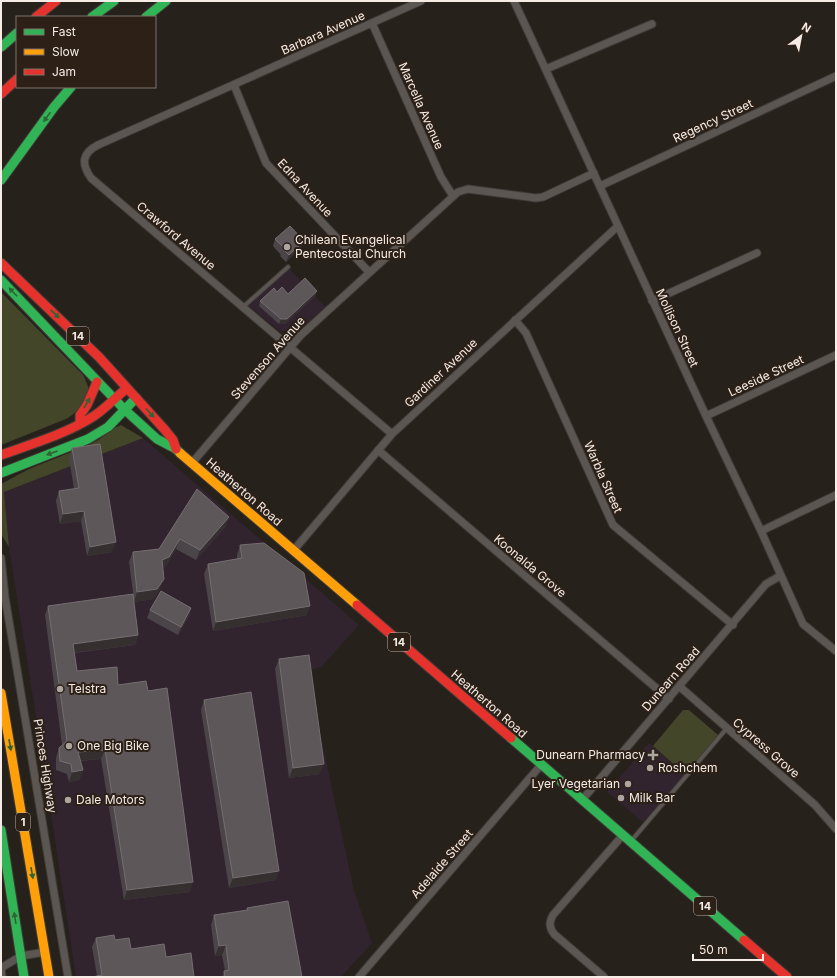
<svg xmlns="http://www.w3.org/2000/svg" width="837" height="978" font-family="Inter,sans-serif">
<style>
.commercial{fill:#31242f}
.green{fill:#444629}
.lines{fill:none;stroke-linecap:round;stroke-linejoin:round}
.lane-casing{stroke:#413c38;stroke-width:5.5}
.street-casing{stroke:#413c38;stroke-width:9}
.fast-casing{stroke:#413c38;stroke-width:11}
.slow-casing{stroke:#413c38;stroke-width:11}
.jam-casing{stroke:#413c38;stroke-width:11}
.lane{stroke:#5b5652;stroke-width:3.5}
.street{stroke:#5b5652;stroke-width:7}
.fast{stroke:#30b455;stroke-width:9}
.slow{stroke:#ff9f0a;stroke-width:9}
.jam{stroke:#e5322d;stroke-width:9}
.wall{fill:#4b4549}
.shaded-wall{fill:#352f30}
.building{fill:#5d575a;stroke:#756e70}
.oneway{fill:#2e6333}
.poi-dot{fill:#ada59f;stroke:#2c2017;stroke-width:1.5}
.labels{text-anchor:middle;stroke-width:4;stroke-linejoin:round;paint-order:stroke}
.shield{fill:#2c2017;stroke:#b9afa8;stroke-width:1}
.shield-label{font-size:11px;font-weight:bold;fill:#f5ece6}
.street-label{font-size:12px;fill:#f5ece6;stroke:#2c2017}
.poi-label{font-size:12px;fill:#f5ece6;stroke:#2c2017;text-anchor:start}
</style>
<rect width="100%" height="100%" fill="#27211c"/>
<path class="commercial" d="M 286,265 L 325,307 L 296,333 L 280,331 L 245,303 Z
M 143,438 L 359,625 L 321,667 L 307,671 L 354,891 L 372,943 L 341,977 L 76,977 L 39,735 L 9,547 L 4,492 Z
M 649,743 L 685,774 L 644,823 L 607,792 Z"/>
<path class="green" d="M 1,292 L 83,375 C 86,381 90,388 88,394 C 84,404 75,414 66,419 L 1,445 Z
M 121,425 L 143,438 L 4,492 L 9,547 L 1,534 L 1,484 L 29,469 L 89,445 L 100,439 L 112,429 Z
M 683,710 L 689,710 L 718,735 L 685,774 L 653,746 Z"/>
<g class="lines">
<defs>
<path id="lane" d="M 243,307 L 288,267
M 632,840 L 727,728"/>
<path id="street" d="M 514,1 L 706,416 L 761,531 L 803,624 L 836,651
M 372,23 L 441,177 L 453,196
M 546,69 L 652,24
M 234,85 L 266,163 L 369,272
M 600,186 L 836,76
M 652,301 L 757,253
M 515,320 L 526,333 L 613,525 L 733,625
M 706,416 L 836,355
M 392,434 L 91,178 C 81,164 82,153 98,145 L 421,1
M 378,450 L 669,699
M 192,463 L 300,336 L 458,192 L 468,189 L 536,198 L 543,197 L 594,173
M 761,531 L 836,495
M 293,551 L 392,434 L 618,226
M 1,558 L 5,597 L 68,977
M 679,686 L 815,805 L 836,829
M 582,800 L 766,584 L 780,576
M 1,968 L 21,956 L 45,952
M 1,968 L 2,977
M 359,977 L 541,765
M 604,977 L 554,934 C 549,927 549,922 553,915 L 623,835"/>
<path id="fast" d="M 92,17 L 114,1
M 146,17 L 166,1
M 1,47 L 17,33
M 1,180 L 54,107 L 71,87
M 1,280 L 124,409 L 157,439 L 176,449 L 180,453
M 1,473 L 88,439 L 108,427 L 136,398
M 511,738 L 744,940
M 1,830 L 24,977"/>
<path id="slow" d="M 180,453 L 357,605
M 1,693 L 49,977"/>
<path id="jam" d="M 36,17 L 56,1
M 1,94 L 17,79
M 1,263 L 99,357 L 165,430 L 173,440 L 176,449
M 80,424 L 80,415 L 87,405 L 97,382
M 1,455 C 32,444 66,434 94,416 C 106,408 116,397 127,388
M 357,605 L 511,738
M 744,940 L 787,977"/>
</defs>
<use href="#lane" class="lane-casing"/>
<use href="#street" class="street-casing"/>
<use href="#fast" class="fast-casing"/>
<use href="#slow" class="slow-casing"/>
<use href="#jam" class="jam-casing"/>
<use href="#lane" class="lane"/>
<use href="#street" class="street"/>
<use href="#fast" class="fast"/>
<use href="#slow" class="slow"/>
<use href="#jam" class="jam"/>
</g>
<path class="wall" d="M 275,239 L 304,241 L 301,248 L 286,262 L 280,256 L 281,255 L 273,246 Z
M 317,291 L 315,296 L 285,324 L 279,324 L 259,306 L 260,301 L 277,292 L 288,294 Z
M 72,448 L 112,552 L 87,556 L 81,521 L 60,524 L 56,501 L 59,491 L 74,489 L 69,458 Z
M 229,517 L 225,527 L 196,560 L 176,549 L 165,567 L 162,568 L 160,589 L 153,599 L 134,602 L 138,635 L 135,645 L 74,653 L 77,671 L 118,685 L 190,892 L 124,900 L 101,759 L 80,761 L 83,770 L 79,780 L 69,782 L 67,774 L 56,770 L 56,758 L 59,748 L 62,745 L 45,615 L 48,606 L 134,600 L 129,562 L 133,552 L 159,549 Z
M 240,545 L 307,615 L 213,631 L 204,574 L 208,564 L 237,559 L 237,555 Z
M 191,608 L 189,616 L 178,635 L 147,618 L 150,610 Z
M 279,659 L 320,774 L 289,778 L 275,669 Z
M 204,700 L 276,880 L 229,888 L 201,710 Z
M 247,908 L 302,977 L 222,977 L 224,971 L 225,971 L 222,955 L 215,956 L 211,925 L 214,915 L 246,910 Z
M 96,938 L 115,940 L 131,949 L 166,957 L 194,977 L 97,976 L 92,947 Z"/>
<path class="shaded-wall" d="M 304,241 L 301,248 L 286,262 L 289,255 Z
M 317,291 L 315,296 L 285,324 L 279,324 L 281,319 Z
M 84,511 L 81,521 L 60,524 L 63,514 Z
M 229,517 L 225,527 L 196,560 L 200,550 Z
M 180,539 L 176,549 L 165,567 L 158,570 L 162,560 Z
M 116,542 L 112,552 L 87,556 L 90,547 Z
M 164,579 L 160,589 L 153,599 L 134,602 L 137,592 Z
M 310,606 L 307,615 L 213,631 L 216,622 Z
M 191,608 L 189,616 L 178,635 L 181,627 Z
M 138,635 L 135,645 L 70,653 L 73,644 Z
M 105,750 L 101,759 L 74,761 L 78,752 Z
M 324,764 L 320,774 L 289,778 L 293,768 Z
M 83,770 L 79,780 L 69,782 L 72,772 Z
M 279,871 L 276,880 L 229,888 L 233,878 Z
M 193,882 L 190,892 L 124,900 L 127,890 Z
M 226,945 L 222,955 L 215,956 L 219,946 Z"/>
<path class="building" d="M 290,226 L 304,241 L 289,255 L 283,249 L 284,248 L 275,239 Z
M 305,278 L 317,291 L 287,319 L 281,319 L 260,301 L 274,288 L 277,292 L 282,287 L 288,294 Z
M 100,444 L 116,542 L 90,547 L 84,511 L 63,514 L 59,491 L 79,488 L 72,448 Z
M 197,489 L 229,517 L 200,550 L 180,539 L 169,557 L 162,560 L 164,579 L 157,589 L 137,592 L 133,552 L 159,549 Z
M 264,543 L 304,573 L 310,606 L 216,622 L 208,564 L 242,558 L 240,545 Z
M 161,591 L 191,608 L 181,627 L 150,610 Z
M 133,594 L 138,635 L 73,644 L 77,671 L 117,667 L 118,685 L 146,681 L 148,691 L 167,688 L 193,882 L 127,890 L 105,750 L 78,752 L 83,770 L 72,772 L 71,764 L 60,761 L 59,748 L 67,741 L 48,606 Z
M 309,655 L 324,764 L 293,768 L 279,659 Z
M 251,692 L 279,871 L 233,878 L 204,700 Z
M 288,901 L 302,977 L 225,977 L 224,971 L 229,970 L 226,945 L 219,946 L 214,915 L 248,910 L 247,908 Z
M 114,935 L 115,940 L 129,938 L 131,949 L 164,944 L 166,957 L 191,953 L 194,977 L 92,977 L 102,975 L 96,938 Z"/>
<defs><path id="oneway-solid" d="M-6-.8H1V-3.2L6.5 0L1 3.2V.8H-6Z"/></defs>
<g class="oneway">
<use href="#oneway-solid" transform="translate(47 117) rotate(126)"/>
<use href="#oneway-solid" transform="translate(13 292) rotate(-134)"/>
<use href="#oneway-solid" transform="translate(55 314) rotate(44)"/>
<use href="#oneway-solid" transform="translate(87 403) rotate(-60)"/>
<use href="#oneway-solid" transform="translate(150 413) rotate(48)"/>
<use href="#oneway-solid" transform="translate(52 453) rotate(160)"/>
<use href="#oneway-solid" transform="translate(10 745) rotate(80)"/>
<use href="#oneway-solid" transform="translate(32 873) rotate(80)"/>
<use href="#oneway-solid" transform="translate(15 918) rotate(-99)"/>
</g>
<g class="poi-dot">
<circle cx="287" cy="247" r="4"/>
<circle cx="60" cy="689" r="4"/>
<circle cx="69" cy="746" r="4"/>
<path d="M651 749h4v4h4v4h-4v4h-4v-4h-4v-4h4z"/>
<circle cx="650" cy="768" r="4"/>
<circle cx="628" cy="784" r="4"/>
<circle cx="621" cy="798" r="4"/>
<circle cx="68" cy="800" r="4"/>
</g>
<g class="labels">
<g class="shield">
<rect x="67" y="327" width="22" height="18" rx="3"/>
<rect x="388" y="633" width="22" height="18" rx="3"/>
<rect x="16" y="813" width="14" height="18" rx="3"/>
<rect x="694" y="897" width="22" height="18" rx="3"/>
</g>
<g class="shield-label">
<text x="78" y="340">14</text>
<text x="399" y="646">14</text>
<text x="23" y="826">1</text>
<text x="705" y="910">14</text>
</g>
<g class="street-label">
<text transform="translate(323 33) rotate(-24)" y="4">Barbara Avenue</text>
<text transform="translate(421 106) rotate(66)" y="4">Marcella Avenue</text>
<text transform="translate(713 121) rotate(-25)" y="4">Regency Street</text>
<text transform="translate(305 188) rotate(47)" y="4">Edna Avenue</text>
<text transform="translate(176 236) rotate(40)" y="4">Crawford Avenue</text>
<text transform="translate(677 328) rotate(65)" y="4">Mollison Street</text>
<text transform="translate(268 358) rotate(-49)" y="4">Stevenson Avenue</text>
<text transform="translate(441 373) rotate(-43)" y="4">Gardiner Avenue</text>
<text transform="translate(766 376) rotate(-25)" y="4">Leeside Street</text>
<text transform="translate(603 477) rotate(66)" y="4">Warbla Street</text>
<text transform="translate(244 492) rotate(41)" y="4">Heatherton Road</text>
<text transform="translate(530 566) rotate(40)" y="4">Koonalda Grove</text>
<text transform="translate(671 679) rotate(-49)" y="4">Dunearn Road</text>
<text transform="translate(489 704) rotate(41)" y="4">Heatherton Road</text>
<text transform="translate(766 748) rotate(41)" y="4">Cypress Grove</text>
<text transform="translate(45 766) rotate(81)" y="4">Princes Highway</text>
<text transform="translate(442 864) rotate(-49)" y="4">Adelaide Street</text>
</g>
<g class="poi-label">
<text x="295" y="244">Chilean Evangelical<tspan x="295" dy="14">Pentecostal Church</tspan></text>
<text x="68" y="693">Telstra</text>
<text x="77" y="750">One Big Bike</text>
<text x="645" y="759" text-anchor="end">Dunearn Pharmacy</text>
<text x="658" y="772">Roshchem</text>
<text x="620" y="788" text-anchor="end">Lyer Vegetarian</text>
<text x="629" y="802">Milk Bar</text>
<text x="76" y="804">Dale Motors</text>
</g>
</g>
<rect width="837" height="978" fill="none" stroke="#f5ece6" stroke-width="4"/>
<rect x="16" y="16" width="140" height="72" fill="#2c2017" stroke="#7c726a"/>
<rect x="24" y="29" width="20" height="6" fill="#30b455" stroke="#7c726a"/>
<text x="52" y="36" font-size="12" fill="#f5ece6">Fast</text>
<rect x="24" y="49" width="20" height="6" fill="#ff9f0a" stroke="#7c726a"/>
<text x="52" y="56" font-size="12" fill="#f5ece6">Slow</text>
<rect x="24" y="69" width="20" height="6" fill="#e5322d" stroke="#7c726a"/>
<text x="52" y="76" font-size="12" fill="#f5ece6">Jam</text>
<g transform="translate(801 36) rotate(32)" stroke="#2c2017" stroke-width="3" paint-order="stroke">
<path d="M0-3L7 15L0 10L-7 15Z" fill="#f5ece6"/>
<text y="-6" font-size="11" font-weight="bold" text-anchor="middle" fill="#f5ece6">N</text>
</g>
<path d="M693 954v6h70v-6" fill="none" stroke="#f5ece6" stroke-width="2"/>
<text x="699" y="954" font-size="12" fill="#f5ece6" stroke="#2c2017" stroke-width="3" paint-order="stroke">50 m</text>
</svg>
